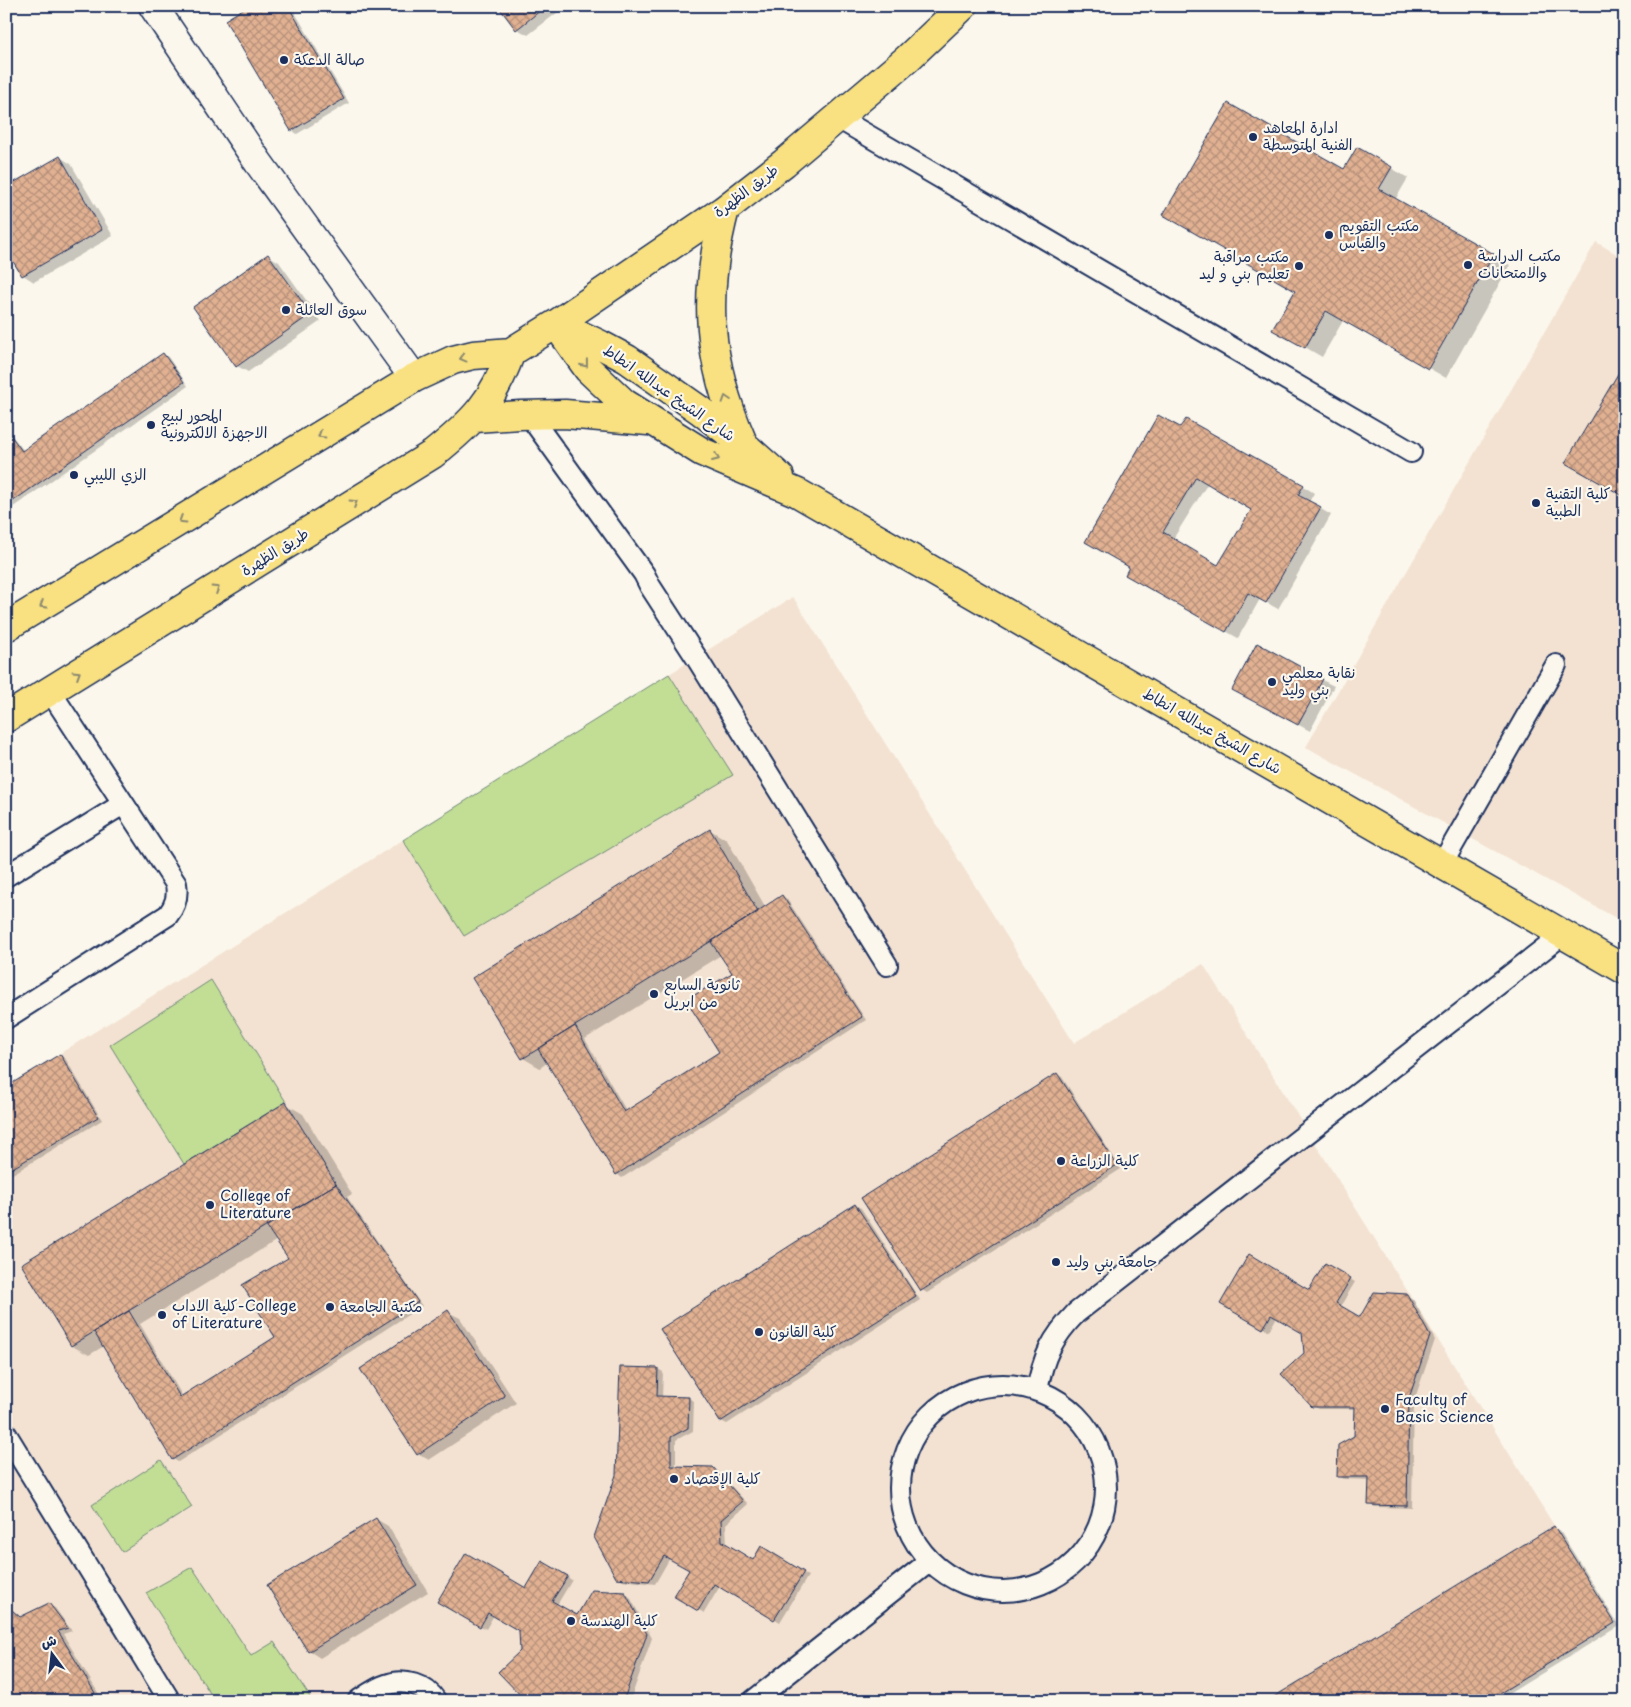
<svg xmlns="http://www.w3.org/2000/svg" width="1631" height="1707" font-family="'Playpen Sans','Playpen Sans Arabic',sans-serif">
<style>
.built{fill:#f3e2d1}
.garden{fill:#c2de95;stroke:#6e867a}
.shadow{fill:#0003;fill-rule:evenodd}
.building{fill:url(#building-cross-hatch);stroke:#1b2f5e;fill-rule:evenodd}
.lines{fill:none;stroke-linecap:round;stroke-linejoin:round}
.lane-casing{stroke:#1b2f5e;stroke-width:24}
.street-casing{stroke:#1b2f5e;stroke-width:31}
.primary-casing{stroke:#1b2f5e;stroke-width:31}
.lane{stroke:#fbf7ec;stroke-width:20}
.street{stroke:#fbf7ec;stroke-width:28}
.primary{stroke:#f9e181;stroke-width:28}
.oneway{stroke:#8a8870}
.poi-dot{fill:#1b2f5e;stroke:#fbf7ec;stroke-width:2}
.labels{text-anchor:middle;stroke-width:4.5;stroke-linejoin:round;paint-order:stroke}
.poi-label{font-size:15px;fill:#1b2f5e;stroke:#fbf7ec;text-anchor:start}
.street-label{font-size:15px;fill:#1b2f5e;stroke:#fbf7ec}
</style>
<defs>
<pattern id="building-cross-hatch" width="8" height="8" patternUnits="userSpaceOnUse" patternTransform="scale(1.25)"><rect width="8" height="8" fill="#e1b192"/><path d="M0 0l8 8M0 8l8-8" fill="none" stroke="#b6907a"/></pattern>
</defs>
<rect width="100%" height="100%" fill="#fbf7ec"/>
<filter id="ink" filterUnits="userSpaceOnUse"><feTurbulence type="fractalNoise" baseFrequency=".02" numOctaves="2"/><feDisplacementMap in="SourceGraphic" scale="10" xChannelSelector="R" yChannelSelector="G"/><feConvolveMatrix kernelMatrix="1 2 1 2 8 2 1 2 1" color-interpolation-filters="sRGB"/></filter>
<g filter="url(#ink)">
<path class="built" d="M 1596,242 L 1625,259 L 1625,923 L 1306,747 Z
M 793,597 L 1074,1043 L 1203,964 L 1615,1623 L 1489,1701 L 6,1701 L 6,1087 Z"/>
<path class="garden" d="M 669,674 L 733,775 L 464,936 L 403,840 Z
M 211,980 L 286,1102 L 184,1164 L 110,1045 Z
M 161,1460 L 192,1507 L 122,1552 L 92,1505 Z
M 192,1567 L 251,1656 L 274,1642 L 310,1697 L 304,1701 L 215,1701 L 146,1593 Z"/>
<path class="shadow" d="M 250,6 L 291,6 L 349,103 L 297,134 L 292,130 L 226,21 Z
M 499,6 L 566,6 L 528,35 L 517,29 Z
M 60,157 L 71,164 L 113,236 L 34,282 L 23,275 Z
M 1391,168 L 1408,178 L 1395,200 L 1510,265 L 1446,378 L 1344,319 L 1322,357 L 1274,329 L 1297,290 L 1345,170 Z
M 268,255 L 279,262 L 321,321 L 248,372 L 237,366 Z
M 163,354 L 168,357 L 188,386 L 6,512 L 6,428 L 24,451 Z
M 1181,429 L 1303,486 L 1314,493 L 1309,502 L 1331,515 L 1278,609 L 1260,599 L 1238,638 L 1126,575 ZM 1208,483 L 1253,510 L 1219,566 L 1173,539 Z
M 1322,680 L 1334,686 L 1310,731 L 1245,696 Z
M 710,830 L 727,840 L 766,908 L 782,896 L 787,899 L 866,1020 L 622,1178 L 617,1174 L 548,1062 L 540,1068 L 523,1058 ZM 721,955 L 734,973 L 720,1052 L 627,1112 L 585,1039 Z
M 60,1055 L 65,1058 L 102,1120 L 11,1175 L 6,1172 L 6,1089 Z
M 1057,1074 L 1062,1077 L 1121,1169 L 927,1293 L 922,1290 L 863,1199 Z
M 286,1104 L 303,1114 L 352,1194 L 347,1197 L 422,1306 L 178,1462 L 173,1459 L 104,1346 L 89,1355 L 72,1346 L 23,1265 ZM 277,1240 L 290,1259 L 276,1338 L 183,1397 L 140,1324 Z
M 855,1205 L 861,1208 L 920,1300 L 727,1424 L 721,1421 L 662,1330 Z
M 1326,1264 L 1355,1282 L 1340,1307 L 1360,1319 L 1407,1296 L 1413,1299 L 1435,1340 L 1414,1401 L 1412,1508 L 1375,1507 L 1369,1504 L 1370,1480 L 1344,1479 L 1338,1476 L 1356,1437 L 1356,1409 L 1319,1409 L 1313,1406 L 1305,1354 L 1303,1332 L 1277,1317 L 1269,1331 L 1222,1303 L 1310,1292 Z
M 448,1312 L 460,1318 L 516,1403 L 429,1460 L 418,1454 Z
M 658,1369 L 663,1372 L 662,1398 L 688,1398 L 694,1401 L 693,1431 L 676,1440 L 676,1467 L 712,1468 L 718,1472 L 748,1504 L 726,1524 L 727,1545 L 753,1561 L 762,1548 L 808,1576 L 780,1622 L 720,1586 L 704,1613 L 675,1595 L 690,1570 L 670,1558 L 655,1584 L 622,1580 L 617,1577 Z
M 376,1519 L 388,1526 L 428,1592 L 320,1658 L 309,1651 Z
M 1554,1528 L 1560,1531 L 1619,1626 L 1497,1701 L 1269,1701 Z
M 543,1563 L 572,1580 L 557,1605 L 577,1617 L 624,1593 L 630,1597 L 652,1638 L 630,1701 L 527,1701 L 520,1630 L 494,1615 L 486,1629 L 439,1601 L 527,1590 Z
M 6,1605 L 21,1617 L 49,1605 L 55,1608 L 72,1631 L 63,1634 L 100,1696 L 92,1701 L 6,1701 Z"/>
<path class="building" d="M 248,6 L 288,6 L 344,99 L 291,131 L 225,20 Z
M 498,6 L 546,6 L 516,30 Z
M 1228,103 L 1344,169 L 1357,147 L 1392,167 L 1379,189 L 1494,254 L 1428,369 L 1326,311 L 1305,348 L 1272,330 L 1295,291 L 1163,215 Z
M 60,156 L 102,230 L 22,276 L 6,250 L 6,187 Z
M 268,254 L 311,314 L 236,367 L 193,307 Z
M 163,353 L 184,382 L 6,506 L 6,429 L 22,451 Z
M 1625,362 L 1625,497 L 1565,463 Z
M 1158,415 L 1180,427 L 1186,419 L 1304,485 L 1298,495 L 1321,507 L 1266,603 L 1248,593 L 1226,632 L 1125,575 L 1129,567 L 1085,542 ZM 1196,477 L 1251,510 L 1218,565 L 1163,532 Z
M 1257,643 L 1323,679 L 1298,725 L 1232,690 Z
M 710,829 L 758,912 L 522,1059 L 472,978 Z
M 782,895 L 862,1017 L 616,1175 L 538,1049 L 575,1026 L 624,1112 L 719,1052 L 686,1000 L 732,973 L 711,942 Z
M 60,1054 L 98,1117 L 6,1172 L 6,1087 Z
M 1057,1073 L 1117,1165 L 921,1291 L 861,1198 Z
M 286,1102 L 336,1184 L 71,1346 L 21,1264 Z
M 336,1184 L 418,1302 L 172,1460 L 94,1332 L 129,1311 L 180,1397 L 275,1337 L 242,1285 L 288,1258 L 266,1226 Z
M 855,1204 L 916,1296 L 720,1422 L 660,1329 Z
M 1249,1254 L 1309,1290 L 1325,1263 L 1351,1278 L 1336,1303 L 1360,1317 L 1374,1292 L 1407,1294 L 1430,1336 L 1409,1398 L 1407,1506 L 1368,1505 L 1369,1477 L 1337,1477 L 1338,1445 L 1354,1436 L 1355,1407 L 1312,1407 L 1281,1374 L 1304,1353 L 1302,1333 L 1271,1315 L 1263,1329 L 1220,1304 Z
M 448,1310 L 505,1396 L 417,1455 L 360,1369 Z
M 620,1367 L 658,1368 L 657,1396 L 689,1397 L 688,1428 L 671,1437 L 671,1466 L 713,1467 L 743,1501 L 721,1520 L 722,1541 L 753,1560 L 761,1546 L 804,1572 L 774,1620 L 714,1584 L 698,1611 L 673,1596 L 689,1570 L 664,1556 L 649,1581 L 616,1578 L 594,1537 L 616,1475 Z
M 376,1518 L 417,1585 L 308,1652 L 267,1585 Z
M 1554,1526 L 1615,1623 L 1487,1701 L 1267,1701 Z
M 466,1553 L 526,1588 L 542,1561 L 568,1576 L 552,1601 L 577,1615 L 592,1590 L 625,1592 L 647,1634 L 625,1696 L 625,1701 L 526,1701 L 498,1672 L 520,1651 L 519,1631 L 488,1613 L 480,1627 L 437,1602 Z
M 49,1603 L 68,1628 L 58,1631 L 95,1693 L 82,1701 L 6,1701 L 6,1605 L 20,1617 Z"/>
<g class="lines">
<defs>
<path id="lane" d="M 838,118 L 1411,452
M 529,415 L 644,574 L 650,586 L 696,657 L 887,965
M 1442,864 L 1556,665
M 6,876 L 123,804
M 6,1018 L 168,915 C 176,905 178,896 176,884 L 50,691
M900 1488a103 103 0 1 1 206 0a103 103 0 1 1-206 0Z
M 1037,1391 C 1043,1357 1052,1338 1076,1313 L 1563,934
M 6,1434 L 170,1701
M 358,1701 C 367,1695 376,1688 386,1685 C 404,1678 426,1685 436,1701
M 753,1701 L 930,1561"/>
<path id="street" d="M 153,6 L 258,162 L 414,378"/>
<path id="primary" d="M 725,209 C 702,297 707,360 743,443
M 556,324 L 588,369 L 624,403 L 702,452 L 798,493 L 1625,970
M 557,324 L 601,345 L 627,359 L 701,411 L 744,445 L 780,477
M 475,418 L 520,415 L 565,414 L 648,421
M 6,627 L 414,378 L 453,360 L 473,355 L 511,352 L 556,324 L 725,209 L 784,163 L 907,59 L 963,6
M 6,718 L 433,454 C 474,421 493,402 511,352"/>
</defs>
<use href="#lane" class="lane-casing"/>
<use href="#street" class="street-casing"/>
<use href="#primary" class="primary-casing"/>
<use href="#lane" class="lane"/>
<use href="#street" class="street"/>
<use href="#primary" class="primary"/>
</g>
<defs><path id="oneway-chevron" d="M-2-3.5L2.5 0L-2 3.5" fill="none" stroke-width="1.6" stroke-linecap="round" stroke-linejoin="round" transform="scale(1.25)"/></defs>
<g class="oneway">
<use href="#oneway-chevron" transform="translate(463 358) rotate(165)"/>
<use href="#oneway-chevron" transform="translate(585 364) rotate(52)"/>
<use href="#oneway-chevron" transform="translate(726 399) rotate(-108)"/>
<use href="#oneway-chevron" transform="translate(321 435) rotate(148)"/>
<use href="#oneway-chevron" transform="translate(716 458) rotate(23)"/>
<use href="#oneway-chevron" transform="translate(354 503) rotate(-32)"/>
<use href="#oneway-chevron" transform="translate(182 520) rotate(148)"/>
<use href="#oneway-chevron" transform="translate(216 589) rotate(-32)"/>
<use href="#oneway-chevron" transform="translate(43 605) rotate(148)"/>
<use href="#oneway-chevron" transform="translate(77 674) rotate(-32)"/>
</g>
</g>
<g class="poi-dot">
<circle cx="284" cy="60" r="5"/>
<circle cx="1253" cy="137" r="5"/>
<circle cx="1329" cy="235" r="5"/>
<circle cx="1468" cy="265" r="5"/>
<circle cx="1299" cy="266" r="5"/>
<circle cx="286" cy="310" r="5"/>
<circle cx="151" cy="425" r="5"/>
<circle cx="74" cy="475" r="5"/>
<circle cx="1536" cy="503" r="5"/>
<circle cx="1272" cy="682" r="5"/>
<circle cx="654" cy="994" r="5"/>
<circle cx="1061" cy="1161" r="5"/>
<circle cx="210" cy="1205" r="5"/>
<circle cx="1056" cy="1262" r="5"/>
<circle cx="330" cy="1307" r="5"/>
<circle cx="162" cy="1315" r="5"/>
<circle cx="759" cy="1332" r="5"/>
<circle cx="1385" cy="1409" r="5"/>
<circle cx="674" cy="1479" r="5"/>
<circle cx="571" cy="1621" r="5"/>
</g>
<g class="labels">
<g class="poi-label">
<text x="294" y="65">صالة الدعكة</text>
<text x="1263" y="133">ادارة المعاهد<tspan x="1263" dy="17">الفنية المتوسطة</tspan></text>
<text x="1339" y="231">مكتب التقويم<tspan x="1339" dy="17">والقياس</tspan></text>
<text x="1478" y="261">مكتب الدراسة<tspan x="1478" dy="17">والامتحانات</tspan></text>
<text x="1289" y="262" text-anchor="end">مكتب مراقبة<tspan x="1289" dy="17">تعليم بني و ليد</tspan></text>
<text x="296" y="315">سوق العائلة</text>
<text x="161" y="421">المحور لبيع<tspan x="161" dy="17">الاجهزة الالكترونية</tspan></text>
<text x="84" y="480">الزي الليبي</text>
<text x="1546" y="499">كلية التقنية<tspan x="1546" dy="17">الطبية</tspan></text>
<text x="1282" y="678">نقابة معلمي<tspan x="1282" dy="17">بني وليد</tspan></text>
<text x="664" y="990">ثانوية السابع<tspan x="664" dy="17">من ابريل</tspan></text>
<text x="1071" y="1166">كلية الزراعة</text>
<text x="220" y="1201">College of<tspan x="220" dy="17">Literature</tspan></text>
<text x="1066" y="1267">جامعة بني وليد</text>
<text x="172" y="1311">كلية الاداب-College<tspan x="172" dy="17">of Literature</tspan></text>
<text x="340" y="1312">مكتبة الجامعة</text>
<text x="769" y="1337">كلية القانون</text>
<text x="1395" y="1405">Faculty of<tspan x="1395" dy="17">Basic Science</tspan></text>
<text x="684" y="1484">كلية الإقتصاد</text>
<text x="581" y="1626">كلية الهندسة</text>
</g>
<g class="street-label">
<text transform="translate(746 191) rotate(-37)" y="5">طريق الظهرة</text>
<text transform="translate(669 393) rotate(35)" y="5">شارع الشيخ عبدالله انطاط</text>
<text transform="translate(275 552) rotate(-32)" y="5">طريق الظهرة</text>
<text transform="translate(1212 731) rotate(30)" y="5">شارع الشيخ عبدالله انطاط</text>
</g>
</g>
<rect width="1631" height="1707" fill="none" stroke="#fbf7ec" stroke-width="25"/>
<rect x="12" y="12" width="1606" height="1682" fill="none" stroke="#1b2f5e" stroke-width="2" filter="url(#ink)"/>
<g transform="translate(52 1654) rotate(345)" stroke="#fbf7ec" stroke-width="4" paint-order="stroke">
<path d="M0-4L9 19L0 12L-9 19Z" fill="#1b2f5e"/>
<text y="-8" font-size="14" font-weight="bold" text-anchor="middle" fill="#1b2f5e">ش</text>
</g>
</svg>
